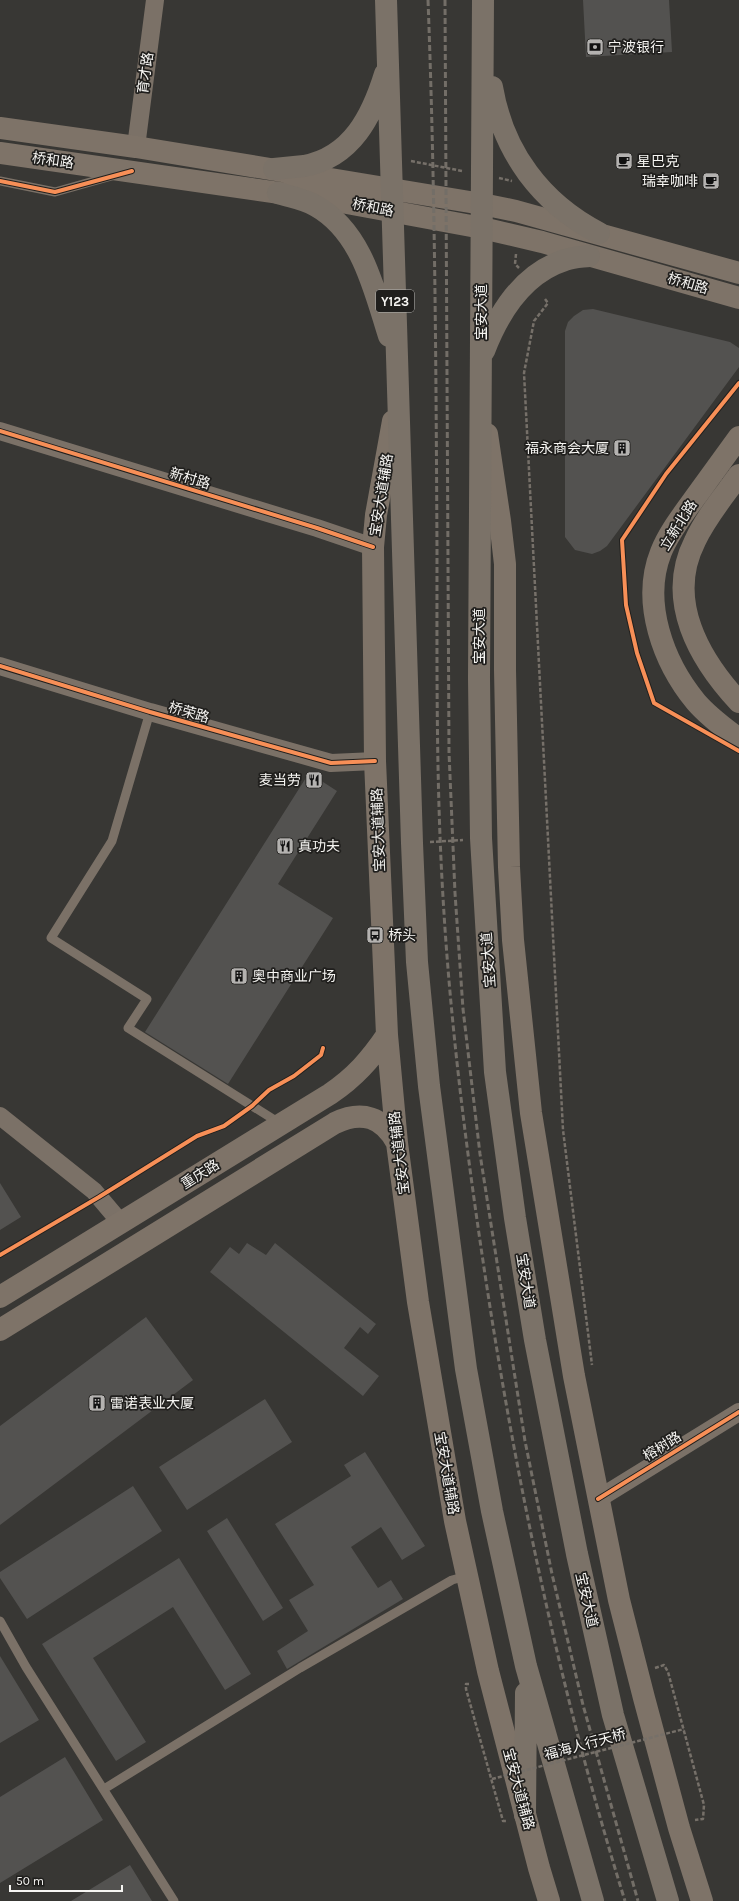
<svg xmlns="http://www.w3.org/2000/svg" width="739" height="1901" font-family="Karla,'Noto Sans SC',sans-serif">
<style>
.building{fill:#535250}
.lines{fill:none;stroke-linecap:round;stroke-linejoin:round}
.path{stroke:#767069;stroke-width:2.5;stroke-dasharray:4 2;stroke-linecap:butt}
.lane{stroke:#7b7167;stroke-width:9}
.street{stroke:#7b7167;stroke-width:18}
.secondary{stroke:#7e7368;stroke-width:22}
.primary{stroke:#7b7268;stroke-width:22}
.rail{stroke:#736e67;stroke-width:3;stroke-dasharray:6 3;stroke-linecap:butt}
.path-bridge{stroke:#767069;stroke-width:2.5;stroke-dasharray:4 2;stroke-linecap:butt}
.cycleway-casing{stroke:#201f1d;stroke-width:6}
.cycleway{stroke:#f78f57;stroke-width:4}
.labels{text-anchor:middle;stroke-width:3.5;stroke-linejoin:round;paint-order:stroke}
.shield{fill:#201f1d;stroke:#b6b5b2;stroke-width:1}
.shield-label{font-size:13px;font-weight:bold;fill:#f6f5f2}
.poi-label{font-size:14px;fill:#f6f5f2;stroke:#201f1d;text-anchor:start}
.street-label{font-size:14px;fill:#f6f5f2;stroke:#201f1d}
</style>
<rect width="100%" height="100%" fill="#383734"/>
<path class="building" d="M 583,0 L 669,0 L 672,52 L 586,57 Z
M 593,309 L 730,342 L 739,348 L 739,367 L 607,546 L 600,551 L 592,554 L 575,550 L 565,537 L 565,331 L 568,322 L 574,316 L 583,310 Z
M 309,773 L 337,791 L 278,884 L 333,918 L 228,1084 L 145,1032 Z
M 0,1183 L 21,1217 L 0,1230 Z
M 247,1243 L 266,1255 L 275,1243 L 376,1324 L 368,1334 L 360,1327 L 344,1348 L 379,1376 L 363,1396 L 210,1272 L 230,1247 L 239,1254 Z
M 146,1317 L 193,1380 L 0,1525 L 0,1426 Z
M 265,1399 L 292,1442 L 187,1510 L 159,1467 Z
M 365,1452 L 425,1546 L 402,1560 L 381,1527 L 351,1547 L 378,1588 L 391,1580 L 403,1599 L 287,1669 L 277,1651 L 308,1631 L 289,1600 L 314,1585 L 275,1524 L 351,1476 L 344,1465 Z
M 133,1486 L 162,1531 L 27,1619 L 0,1578 L 0,1572 Z
M 227,1518 L 283,1608 L 263,1621 L 207,1531 Z
M 179,1558 L 251,1674 L 225,1690 L 173,1607 L 93,1658 L 146,1742 L 116,1761 L 42,1644 Z
M 0,1656 L 39,1720 L 0,1743 Z
M 65,1757 L 103,1820 L 0,1883 L 0,1797 Z
M 130,1865 L 152,1901 L 71,1901 Z"/>
<g class="lines">
<path class="path" d="M 411,161 L 462,171
M 499,178 L 512,181
M 516,254 L 515,264 L 519,268
M 545,299 L 548,303 L 534,321 L 524,373 L 563,1130 L 592,1365
M 430,842 L 463,840
M 655,1668 L 664,1665 L 668,1672 L 704,1805 L 703,1819 L 695,1820
M 469,1684 L 466,1684 L 466,1689 L 503,1821 L 506,1821"/>
<path class="lane" d="M 0,181 L 55,192 L 115,175
M 150,712 L 112,841 L 51,938 L 147,999 L 128,1028 L 281,1124
M 0,1621 L 26,1667 L 174,1901
M 104,1789 L 300,1668 L 452,1580 L 467,1576"/>
<path class="street" d="M 136,147 L 155,0
M 0,431 L 317,528 L 373,547
M 0,666 L 150,712 L 331,763 L 375,761
M 0,1116 L 94,1191 L 121,1223
M 598,1499 L 739,1412"/>
<path class="secondary" d="M 0,128 L 136,147 L 482,204 L 516,211 L 739,273
M 0,153 L 336,201 L 482,228 L 542,242 L 739,298
M 393,421 L 376,515 L 373,547 L 375,761 L 387,1035 L 397,1143 L 418,1302 L 455,1521 L 488,1671 L 539,1868 L 549,1901
M 487,434 L 500,521 L 505,564 L 505,670 L 509,867 L 513,940 L 531,1113 L 574,1376 L 619,1600 L 644,1698 L 679,1828 L 702,1901
M 739,437 C 724,458 709,478 694,499 C 682,516 669,532 661,552 C 641,602 663,662 696,702 C 708,716 724,728 739,739
M 739,475 C 724,496 706,517 695,541 C 665,600 699,659 739,702
M 0,1297 L 330,1094 C 355,1077 370,1060 387,1035
M 0,1330 L 335,1123 C 362,1110 383,1117 397,1143"/>
<path class="primary" d="M 386,0 L 412,843 L 417,962 L 429,1086 L 466,1369 L 492,1511 L 526,1666 L 593,1901
M 483,0 L 479,678 L 481,838 L 495,1072 L 515,1218 L 535,1340 L 577,1554 L 613,1715 L 668,1901
M 492,87 C 503,152 541,203 599,233
M 274,169 C 284,168 294,167 304,166 C 352,157 372,116 385,74
M 278,193 C 290,197 305,199 316,206 C 362,232 374,289 389,336
M 484,351 C 499,312 524,273 565,260 C 573,257 581,257 589,256
M 525,1815 L 526,1693"/>
<path class="rail" d="M 428,0 C 435,183 436,367 437,550 C 437,666 436,781 443,897 C 450,1019 465,1140 483,1261 C 515,1477 560,1692 625,1901
M 445,0 L 449,752 L 455,893 L 463,1009 L 480,1154 L 525,1441 L 552,1574 L 583,1705 L 638,1901"/>
<path class="path-bridge" d="M 492,1779 L 684,1729"/>
<defs>
<path id="cycleway" d="M 0,181 L 55,192 L 132,171
M 739,383 L 666,474 L 622,540 L 626,605 L 637,653 L 654,703 L 739,751
M 0,431 L 317,528 L 373,547
M 0,666 L 150,712 L 331,763 L 375,761
M 0,1255 L 99,1197 L 197,1136 L 224,1126 L 252,1106 L 269,1090 L 294,1076 L 321,1055 L 323,1048
M 598,1499 L 739,1412"/>
</defs>
<use href="#cycleway" class="cycleway-casing"/>
<use href="#cycleway" class="cycleway"/>
</g>
<defs>
<symbol id="bank-square" viewBox="-11 -11 22 22"><rect x="-9" y="-9" width="18" height="18" rx="4" fill="#b4b2b0" stroke="#201f1d"/><path d="M-6-4H6V4H-6ZM0-2.3a2.3 2.3 0 1 0 0 4.6a2.3 2.3 0 1 0 0-4.6Z" fill="#111"/></symbol>
<symbol id="cafe-square" viewBox="-11 -11 22 22"><rect x="-9" y="-9" width="18" height="18" rx="4" fill="#b4b2b0" stroke="#201f1d"/><path d="M-5.5-4.5H6V0H3Q3 3.5 0 3.5H-2.5Q-5.5 3.5-5.5 0ZM3-3.2v2h1.7v-2ZM-6 4.5H4V6H-6Z" fill="#111"/></symbol>
<symbol id="building-square" viewBox="-11 -11 22 22"><rect x="-9" y="-9" width="18" height="18" rx="4" fill="#b4b2b0" stroke="#201f1d"/><path d="M-4-6H4V6H1V3H-1V6H-4ZM-2.5-4.3h1.7v1.8h-1.7ZM.8-4.3h1.7v1.8H.8ZM-2.5-1h1.7V.8h-1.7ZM.8-1h1.7V.8H.8Z" fill="#111"/></symbol>
<symbol id="restaurant-square" viewBox="-11 -11 22 22"><rect x="-9" y="-9" width="18" height="18" rx="4" fill="#b4b2b0" stroke="#201f1d"/><path d="M-5-6h1v4h1v-4h1v4h1v-4h1v5L-1.5 .5V6h-2V.5L-5-1ZM5-6V6H3V1.5H1.5Q1.5-4 5-6Z" fill="#111"/></symbol>
<symbol id="bus-square" viewBox="-11 -11 22 22"><rect x="-9" y="-9" width="18" height="18" rx="4" fill="#b4b2b0" stroke="#201f1d"/><path d="M-5-6H5V4H4V6H2V4H-2V6H-4V4H-5ZM-3.5-4V0h7V-4ZM-3.5 1.2v1.5H-2V1.2ZM2 1.2v1.5H3.5V1.2Z" fill="#111"/></symbol>
</defs>
<g fill-rule="evenodd">
<use href="#bank-square" x="585" y="37" width="20" height="20"/>
<use href="#cafe-square" x="614" y="151" width="20" height="20"/>
<use href="#cafe-square" x="701" y="171" width="20" height="20"/>
<use href="#building-square" x="612" y="438" width="20" height="20"/>
<use href="#restaurant-square" x="304" y="770" width="20" height="20"/>
<use href="#restaurant-square" x="275" y="836" width="20" height="20"/>
<use href="#bus-square" x="365" y="925" width="20" height="20"/>
<use href="#building-square" x="229" y="966" width="20" height="20"/>
<use href="#building-square" x="87" y="1393" width="20" height="20"/>
</g>
<g class="labels">
<rect class="shield" x="376" y="290" width="38" height="22" rx="3"/>
<g class="shield-label">
<text x="395" y="306">Y123</text>
</g>
<g class="poi-label">
<text x="608" y="52">宁波银行</text>
<text x="637" y="166">星巴克</text>
<text x="698" y="186" text-anchor="end">瑞幸咖啡</text>
<text x="609" y="453" text-anchor="end">福永商会大厦</text>
<text x="301" y="785" text-anchor="end">麦当劳</text>
<text x="298" y="851">真功夫</text>
<text x="388" y="940">桥头</text>
<text x="252" y="981">奥中商业广场</text>
<text x="110" y="1408">雷诺表业大厦</text>
</g>
<g class="street-label">
<text transform="translate(145 73) rotate(-82)" y="5">育才路</text>
<text transform="translate(53 160) rotate(8)" y="5">桥和路</text>
<text transform="translate(373 207) rotate(11)" y="5">桥和路</text>
<text transform="translate(688 283) rotate(16)" y="5">桥和路</text>
<text transform="translate(481 312) rotate(-90)" y="5">宝安大道</text>
<text transform="translate(190 478) rotate(17)" y="5">新村路</text>
<text transform="translate(381 495) rotate(-81)" y="5">宝安大道辅路</text>
<text transform="translate(678 525) rotate(-58)" y="5">立新北路</text>
<text transform="translate(479 636) rotate(-90)" y="5">宝安大道</text>
<text transform="translate(189 712) rotate(16)" y="5">桥荣路</text>
<text transform="translate(378 830) rotate(-92)" y="5">宝安大道辅路</text>
<text transform="translate(488 960) rotate(-94)" y="5">宝安大道</text>
<text transform="translate(399 1153) rotate(-97)" y="5">宝安大道辅路</text>
<text transform="translate(200 1174) rotate(-32)" y="5">重庆路</text>
<text transform="translate(526 1281) rotate(81)" y="5">宝安大道</text>
<text transform="translate(662 1446) rotate(-32)" y="5">榕树路</text>
<text transform="translate(447 1473) rotate(80)" y="5">宝安大道辅路</text>
<text transform="translate(587 1600) rotate(77)" y="5">宝安大道</text>
<text transform="translate(585 1744) rotate(-15)" y="5">福海人行天桥</text>
<text transform="translate(519 1789) rotate(75)" y="5">宝安大道辅路</text>
</g>
</g>
<path d="M10 1885v6h112v-6" fill="none" stroke="#f6f5f2" stroke-width="2"/>
<text x="16" y="1885" font-size="12" fill="#f6f5f2" stroke="#201f1d" stroke-width="3" paint-order="stroke">50 m</text>
</svg>
